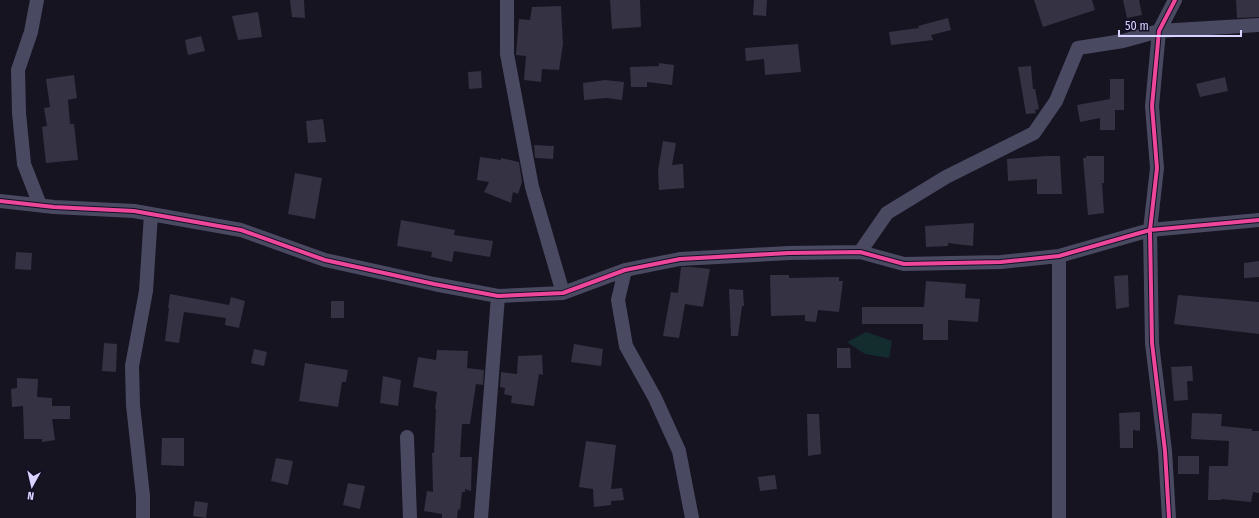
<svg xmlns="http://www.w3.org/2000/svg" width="1259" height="518" font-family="'Fira Sans Condensed',sans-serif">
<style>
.green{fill:#132c2d}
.building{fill:#343243}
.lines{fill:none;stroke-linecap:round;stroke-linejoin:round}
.street{stroke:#4a4962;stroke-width:14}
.cycleway-casing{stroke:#130f26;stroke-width:6}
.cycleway{stroke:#ed469a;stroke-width:4}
</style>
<rect width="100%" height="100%" fill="#161421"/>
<path class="green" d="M 866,332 L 892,341 L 889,358 L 865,354 L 847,342 Z"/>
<path class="building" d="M 290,0 L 304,0 L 305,18 L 292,17 Z
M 610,0 L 640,0 L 641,27 L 612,29 Z
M 754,0 L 767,0 L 766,16 L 753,15 Z
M 1034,0 L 1092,0 L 1095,10 L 1043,27 Z
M 1123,0 L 1139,0 L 1142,15 L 1127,18 Z
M 1236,0 L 1259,0 L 1259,17 L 1237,18 Z
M 561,6 L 563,44 L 559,70 L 542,69 L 541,82 L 524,80 L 526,56 L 516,55 L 516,53 L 519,19 L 530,20 L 532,7 Z
M 258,12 L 262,37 L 238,40 L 232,16 Z
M 948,18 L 951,30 L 931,35 L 933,40 L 891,45 L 889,32 L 919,28 L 918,26 Z
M 201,36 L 205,51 L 188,55 L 185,40 Z
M 798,44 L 801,72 L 765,75 L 764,59 L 746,61 L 745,48 Z
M 659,63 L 674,65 L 672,85 L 647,82 L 647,87 L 631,87 L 630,67 L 659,66 Z
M 1031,66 L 1033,89 L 1035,89 L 1039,109 L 1035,110 L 1036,113 L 1026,114 L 1018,67 Z
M 481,71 L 482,88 L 469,89 L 468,72 Z
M 74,75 L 77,98 L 68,100 L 70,124 L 74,124 L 78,160 L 46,163 L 42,127 L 47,126 L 44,108 L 50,107 L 46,79 Z
M 1225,77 L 1228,91 L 1200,97 L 1196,84 Z
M 1110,79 L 1124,79 L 1124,110 L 1115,110 L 1115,130 L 1100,130 L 1100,118 L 1080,122 L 1077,105 L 1110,99 Z
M 605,80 L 624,82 L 622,100 L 606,98 L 584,100 L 583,83 Z
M 323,119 L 326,142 L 308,143 L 306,121 Z
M 663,141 L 676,143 L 672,165 L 683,164 L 684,188 L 659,190 L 658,171 Z
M 534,145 L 554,146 L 553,159 L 535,158 Z
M 1047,156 L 1060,156 L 1062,194 L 1037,194 L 1037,179 L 1008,181 L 1007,159 Z
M 1086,156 L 1104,156 L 1104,183 L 1102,183 L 1104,213 L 1088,215 L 1083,158 L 1086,158 Z
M 480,157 L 501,160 L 501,158 L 519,162 L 522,182 L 518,194 L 513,192 L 511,203 L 484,192 L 489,182 L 477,180 Z
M 295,173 L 322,178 L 315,219 L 288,214 Z
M 401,220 L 455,230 L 454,235 L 493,241 L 490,257 L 454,251 L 452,262 L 431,257 L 432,252 L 397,246 Z
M 974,223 L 973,246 L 948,243 L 948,246 L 926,247 L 925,226 Z
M 16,252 L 32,253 L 31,270 L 15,269 Z
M 1259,261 L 1259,277 L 1244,278 L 1244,263 Z
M 681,267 L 692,267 L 710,269 L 703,307 L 685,304 L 679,338 L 663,336 L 671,292 L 678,293 Z
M 770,275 L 789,275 L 789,278 L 839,277 L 839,281 L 843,281 L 839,312 L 818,310 L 816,322 L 805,321 L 805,315 L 771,316 Z
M 1128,275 L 1129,307 L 1116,309 L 1114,276 Z
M 926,281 L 966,284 L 965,298 L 980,299 L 978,322 L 948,320 L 948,340 L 923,340 L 923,324 L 862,324 L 862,307 L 924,307 Z
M 729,289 L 743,290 L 744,306 L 742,306 L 738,336 L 731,336 Z
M 170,294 L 229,305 L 231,297 L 245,301 L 239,328 L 225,325 L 226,318 L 184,312 L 179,343 L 165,341 L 169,308 L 168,308 Z
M 1178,295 L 1259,302 L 1259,334 L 1174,324 Z
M 331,301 L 344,301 L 344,318 L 331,318 Z
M 104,343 L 117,344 L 116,372 L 102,371 Z
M 574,344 L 603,349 L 601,366 L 571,362 Z
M 837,348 L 850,348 L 851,368 L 837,368 Z
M 254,349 L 267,352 L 264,366 L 251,363 Z
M 437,350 L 468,351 L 467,368 L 484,370 L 483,385 L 476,384 L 470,424 L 462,424 L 460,457 L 472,457 L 471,491 L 465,489 L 465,492 L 462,492 L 460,510 L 458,509 L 457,518 L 442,518 L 442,514 L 424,511 L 427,491 L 433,492 L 432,453 L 434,453 L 436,409 L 435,409 L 437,392 L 413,387 L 418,357 L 436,360 Z
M 542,355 L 543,375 L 539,374 L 534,406 L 511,403 L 512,396 L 504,394 L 505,388 L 500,387 L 501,372 L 517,374 L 518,356 Z
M 305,363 L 348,370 L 346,382 L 342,382 L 338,407 L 299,401 Z
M 1192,366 L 1193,381 L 1187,381 L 1188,400 L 1174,401 L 1171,367 Z
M 383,376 L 401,380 L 398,406 L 380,403 Z
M 17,378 L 38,379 L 37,397 L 52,398 L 52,406 L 70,406 L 70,419 L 52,419 L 55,440 L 42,442 L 42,439 L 24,439 L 23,406 L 12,407 L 11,389 L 17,388 Z
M 1140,412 L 1140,431 L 1133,430 L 1133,448 L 1120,448 L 1119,413 Z
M 1192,413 L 1222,414 L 1221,426 L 1252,429 L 1252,431 L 1259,431 L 1259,493 L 1253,492 L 1251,502 L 1221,499 L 1221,500 L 1208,500 L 1209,466 L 1228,466 L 1229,441 L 1191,439 Z
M 807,414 L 819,414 L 821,454 L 808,456 Z
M 162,438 L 184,438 L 184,466 L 161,465 Z
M 586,441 L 616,445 L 611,489 L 622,488 L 624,500 L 611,501 L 611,505 L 594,507 L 593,489 L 579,487 Z
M 1178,456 L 1199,456 L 1199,474 L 1178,474 Z
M 276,458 L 293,461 L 288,485 L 271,481 Z
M 775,475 L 777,489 L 760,491 L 758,477 Z
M 348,483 L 365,486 L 360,509 L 343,505 Z
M 195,501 L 208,503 L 206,518 L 193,516 Z"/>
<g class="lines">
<path class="street" d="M 37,0 L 31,32 L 18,70 L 19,113 L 24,164 L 40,205
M 507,0 L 507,54 L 532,187 L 563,293
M 0,201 L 54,207 L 134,211 L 241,230 L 325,260 L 434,284 L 498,296 L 563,293 L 625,270 L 680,259 L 789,253 L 860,252 L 904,264 L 1001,262 L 1059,256 L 1150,230 L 1259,220
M 860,252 L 887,213 L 946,177 L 1034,133 L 1056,101 L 1078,48 L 1123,41 L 1159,31 L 1259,25
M 1059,256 L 1059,518
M 625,270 L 618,300 L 626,346 L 655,398 L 679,451 L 692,518
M 407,437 L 410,518
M 143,518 L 143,496 L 133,405 L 132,366 L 146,291 L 151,214
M 481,518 L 498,296
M 1169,518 L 1165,451 L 1152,343 L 1150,230 L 1157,168 L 1152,106 L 1159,31 L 1175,0"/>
<defs>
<path id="cycleway" d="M 0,201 L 54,207 L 134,211 L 241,230 L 325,260 L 434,284 L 498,296 L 563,293 L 625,270 L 680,259 L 789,253 L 860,252 L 904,264 L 1001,262 L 1059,256 L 1150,230 L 1259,220
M 1169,518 L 1165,451 L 1152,343 L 1150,230 L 1157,168 L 1152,106 L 1159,31 L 1175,0"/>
</defs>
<use href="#cycleway" class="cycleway-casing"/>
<use href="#cycleway" class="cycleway"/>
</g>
<g transform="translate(32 486) rotate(188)" stroke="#130f26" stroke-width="3" paint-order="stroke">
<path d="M0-3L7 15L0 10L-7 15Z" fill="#d9d4ff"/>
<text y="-6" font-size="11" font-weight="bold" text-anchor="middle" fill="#d9d4ff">N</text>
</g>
<path d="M1119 30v6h122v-6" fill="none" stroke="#d9d4ff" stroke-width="2"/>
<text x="1125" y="30" font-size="12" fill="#d9d4ff" stroke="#130f26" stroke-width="3" paint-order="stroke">50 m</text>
</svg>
